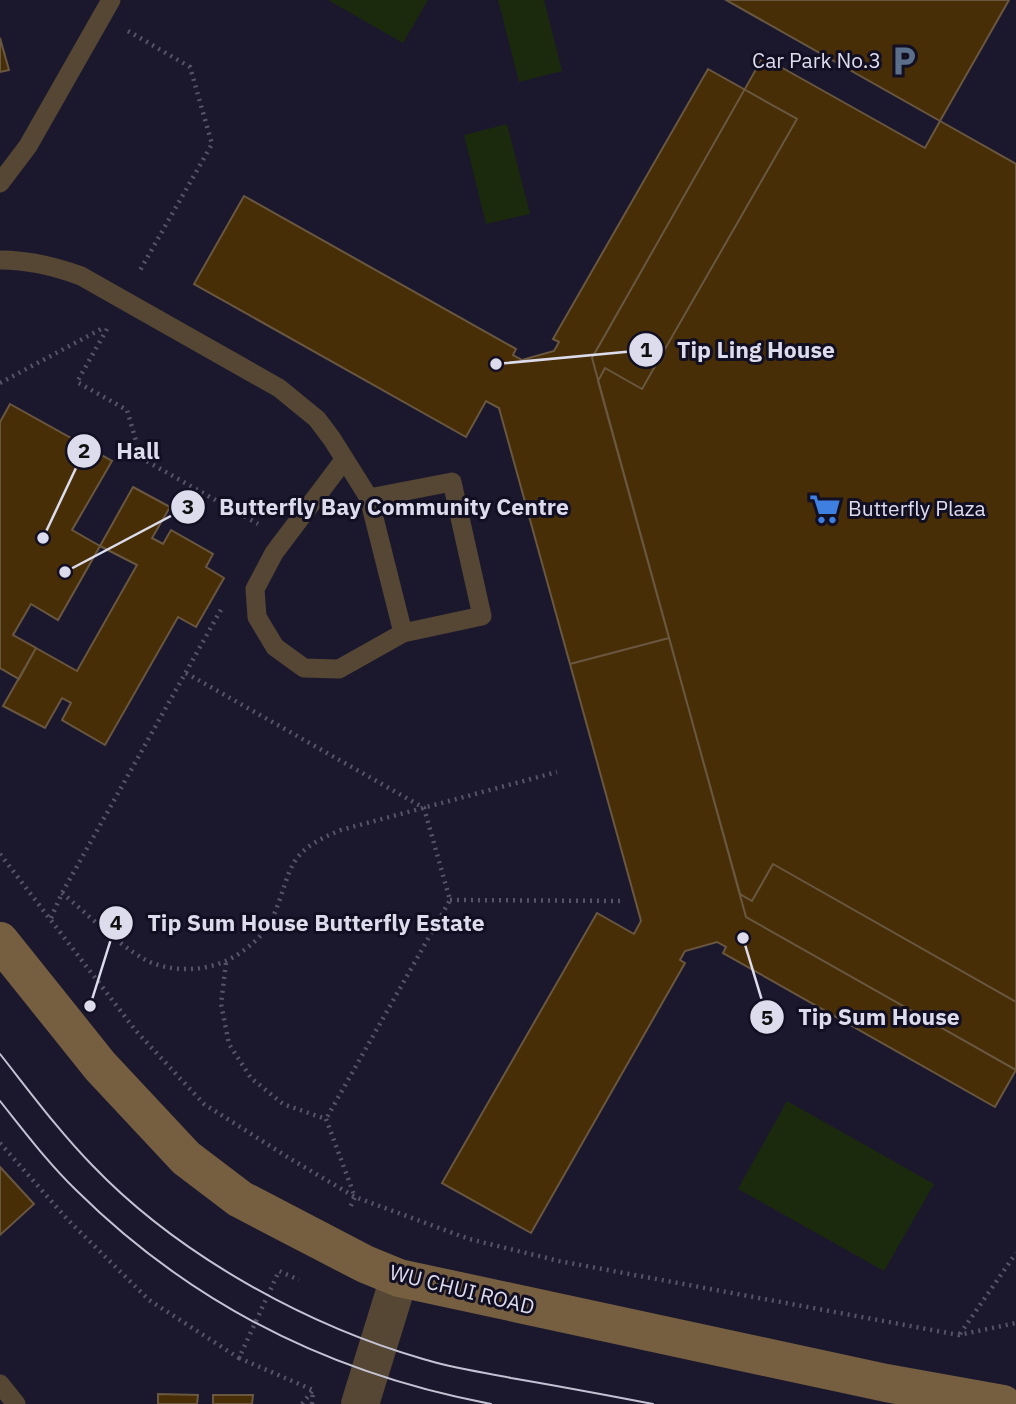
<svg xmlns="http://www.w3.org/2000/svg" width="1016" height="1404" font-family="'IBM Plex Sans',sans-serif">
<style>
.green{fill:#1b2a0d}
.building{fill:#472e07;stroke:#695740;stroke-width:2}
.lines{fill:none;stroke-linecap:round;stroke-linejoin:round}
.path{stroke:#575468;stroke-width:4.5;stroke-dasharray:2 5;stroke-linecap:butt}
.lane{stroke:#554734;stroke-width:19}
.street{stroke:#554734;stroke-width:38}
.secondary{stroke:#755f40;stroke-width:38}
.tram{stroke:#c3c2d3;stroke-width:2}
.labels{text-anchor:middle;stroke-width:6;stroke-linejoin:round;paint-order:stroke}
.poi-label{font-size:21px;fill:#dddcec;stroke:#120f23;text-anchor:end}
.street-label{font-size:21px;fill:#dddcec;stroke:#120f23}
.leader{fill:none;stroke:#dddcec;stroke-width:2.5}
.callout-dot{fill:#dddcec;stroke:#120f23;stroke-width:2.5}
.mark-label{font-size:21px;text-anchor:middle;font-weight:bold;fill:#111}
.callout-label{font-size:23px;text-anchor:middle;font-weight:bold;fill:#dddcec;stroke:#120f23;stroke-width:6;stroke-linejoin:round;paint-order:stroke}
</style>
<rect width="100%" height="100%" fill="#1b182d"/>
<path class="green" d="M 328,0 L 428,0 L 403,43 Z
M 498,0 L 544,0 L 562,71 L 519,82 Z
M 507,124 L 530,214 L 486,224 L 464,135 Z
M 787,1101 L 934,1184 L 884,1271 L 738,1189 Z"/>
<path class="building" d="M 726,0 L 1009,0 L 940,121 Z
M 0,38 L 9,70 L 0,72 Z
M 763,57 L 925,148 L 940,121 L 1016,164 L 1016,1070 L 746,917 L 592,358 Z
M 708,69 L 797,119 L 642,389 L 605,368 L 598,381 L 669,638 L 570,664 L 499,408 L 486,401 L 466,437 L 194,284 L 244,196 L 516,349 L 513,355 L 522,360 L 554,351 L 559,342 L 553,339 Z
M 10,404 L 112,461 L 72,530 L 100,546 L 58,620 L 31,604 L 13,635 L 36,648 L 19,679 L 0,668 L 0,422 Z
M 133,487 L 170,507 L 152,538 L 163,544 L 171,530 L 213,554 L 206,567 L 224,578 L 196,627 L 178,617 L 105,745 L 62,720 L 71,703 L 62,698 L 45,728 L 3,706 L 36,648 L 77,671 L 137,565 L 100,546 Z
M 669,638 L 740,894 L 752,901 L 773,864 L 1016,1002 L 1016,1070 L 995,1107 L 723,953 L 726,947 L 717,942 L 685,951 L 680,960 L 685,963 L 531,1233 L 442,1183 L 597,913 L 634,934 L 641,921 L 570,664 Z
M 0,1167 L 34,1204 L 0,1235 Z
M 158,1394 L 198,1395 L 197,1404 L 158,1404 Z
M 213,1395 L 253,1395 L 252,1404 L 213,1404 Z"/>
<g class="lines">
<path class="path" d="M 128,31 L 190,67 L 212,144 L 139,272
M 107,329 L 77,382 L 127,410 L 141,458 L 258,524
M 0,383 L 105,327
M 186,673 L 424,808 L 450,900 L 326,1119
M 0,854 L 136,1031 L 204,1104 L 289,1158 L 355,1197 L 469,1239 L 559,1261 L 959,1335 L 1016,1323
M 62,893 C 84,911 130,956 155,964 C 181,973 213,970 237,955 C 251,946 266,933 273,917 C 294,867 284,853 341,830 L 557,772
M 450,900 L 624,901
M 51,918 L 62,893 L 223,606
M 226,963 L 221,1004 L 229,1044 L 251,1078 L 283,1104 L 326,1119
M 326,1119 L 355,1197 L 349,1210
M 0,1143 L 68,1220 L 149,1300 L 239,1358 L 279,1271 L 299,1280
M 960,1334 L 1016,1253
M 239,1358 L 313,1390
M 302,1404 L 313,1390
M 312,1404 L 313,1391"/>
<path class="lane" d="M 0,183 L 28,146 L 111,0
M 0,260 C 29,260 54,266 81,276 L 279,388 L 317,419 L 332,439 L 369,498 L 403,633 L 339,669 L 304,668 L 275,647 L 257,617 L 255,589 L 274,553 L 344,460
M 369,498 L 452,482 L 482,616 L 403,633
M 0,1384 L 16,1404"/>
<path class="street" d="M 360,1404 L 399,1278"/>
<path class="secondary" d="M 0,941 L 100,1066 L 186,1158 L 240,1199 L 365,1264 L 399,1278 L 886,1383 L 1003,1404"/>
<path class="tram" d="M 0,1054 C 30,1092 58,1130 92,1165 C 177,1254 305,1325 423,1359 C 452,1368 482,1372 511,1378 C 558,1386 606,1395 653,1404
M 0,1101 C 24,1131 48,1163 76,1190 C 192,1305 331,1374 491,1404"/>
</g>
<defs>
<symbol id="parking-bare" viewBox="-9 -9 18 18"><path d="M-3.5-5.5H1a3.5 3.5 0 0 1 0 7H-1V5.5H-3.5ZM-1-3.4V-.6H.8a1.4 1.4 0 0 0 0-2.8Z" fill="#5c6f8a" stroke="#120f23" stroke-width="2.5" paint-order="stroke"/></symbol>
<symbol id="supermarket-bare" viewBox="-9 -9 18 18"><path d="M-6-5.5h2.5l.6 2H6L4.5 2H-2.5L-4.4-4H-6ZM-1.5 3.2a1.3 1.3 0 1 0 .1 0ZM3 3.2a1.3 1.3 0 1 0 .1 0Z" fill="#3f7fe0" stroke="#120f23" stroke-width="2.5" paint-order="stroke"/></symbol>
</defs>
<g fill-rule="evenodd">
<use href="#parking-bare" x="882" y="39" width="44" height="44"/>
<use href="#supermarket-bare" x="803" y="487" width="44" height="44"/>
</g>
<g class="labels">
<g class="poi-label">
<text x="881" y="68">Car Park No.3</text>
<text x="848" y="516" text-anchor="start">Butterfly Plaza</text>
</g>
<g class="street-label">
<text transform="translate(462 1290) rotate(14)" y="7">WU CHUI ROAD</text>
</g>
</g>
<path class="leader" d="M496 364L646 350M43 538L84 451M65 572L188 507M90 1006L116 923M743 938L767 1017"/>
<g class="callout-dot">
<circle cx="496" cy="364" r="7"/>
<circle cx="43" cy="538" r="7"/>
<circle cx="65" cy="572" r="7"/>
<circle cx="90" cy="1006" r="7"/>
<circle cx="743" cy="938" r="7"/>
<circle cx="646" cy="350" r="18"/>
<circle cx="84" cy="451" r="18"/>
<circle cx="188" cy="507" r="18"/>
<circle cx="116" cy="923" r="18"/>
<circle cx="767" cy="1017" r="18"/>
</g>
<g class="mark-label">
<text x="646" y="357">1</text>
<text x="84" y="458">2</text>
<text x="188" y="514">3</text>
<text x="116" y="930">4</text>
<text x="767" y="1025">5</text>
</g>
<g class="callout-label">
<text x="756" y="358">Tip Ling House</text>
<text x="138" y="459">Hall</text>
<text x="394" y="515">Butterfly Bay Community Centre</text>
<text x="316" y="931">Tip Sum House Butterfly Estate</text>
<text x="879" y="1025">Tip Sum House</text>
</g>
</svg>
